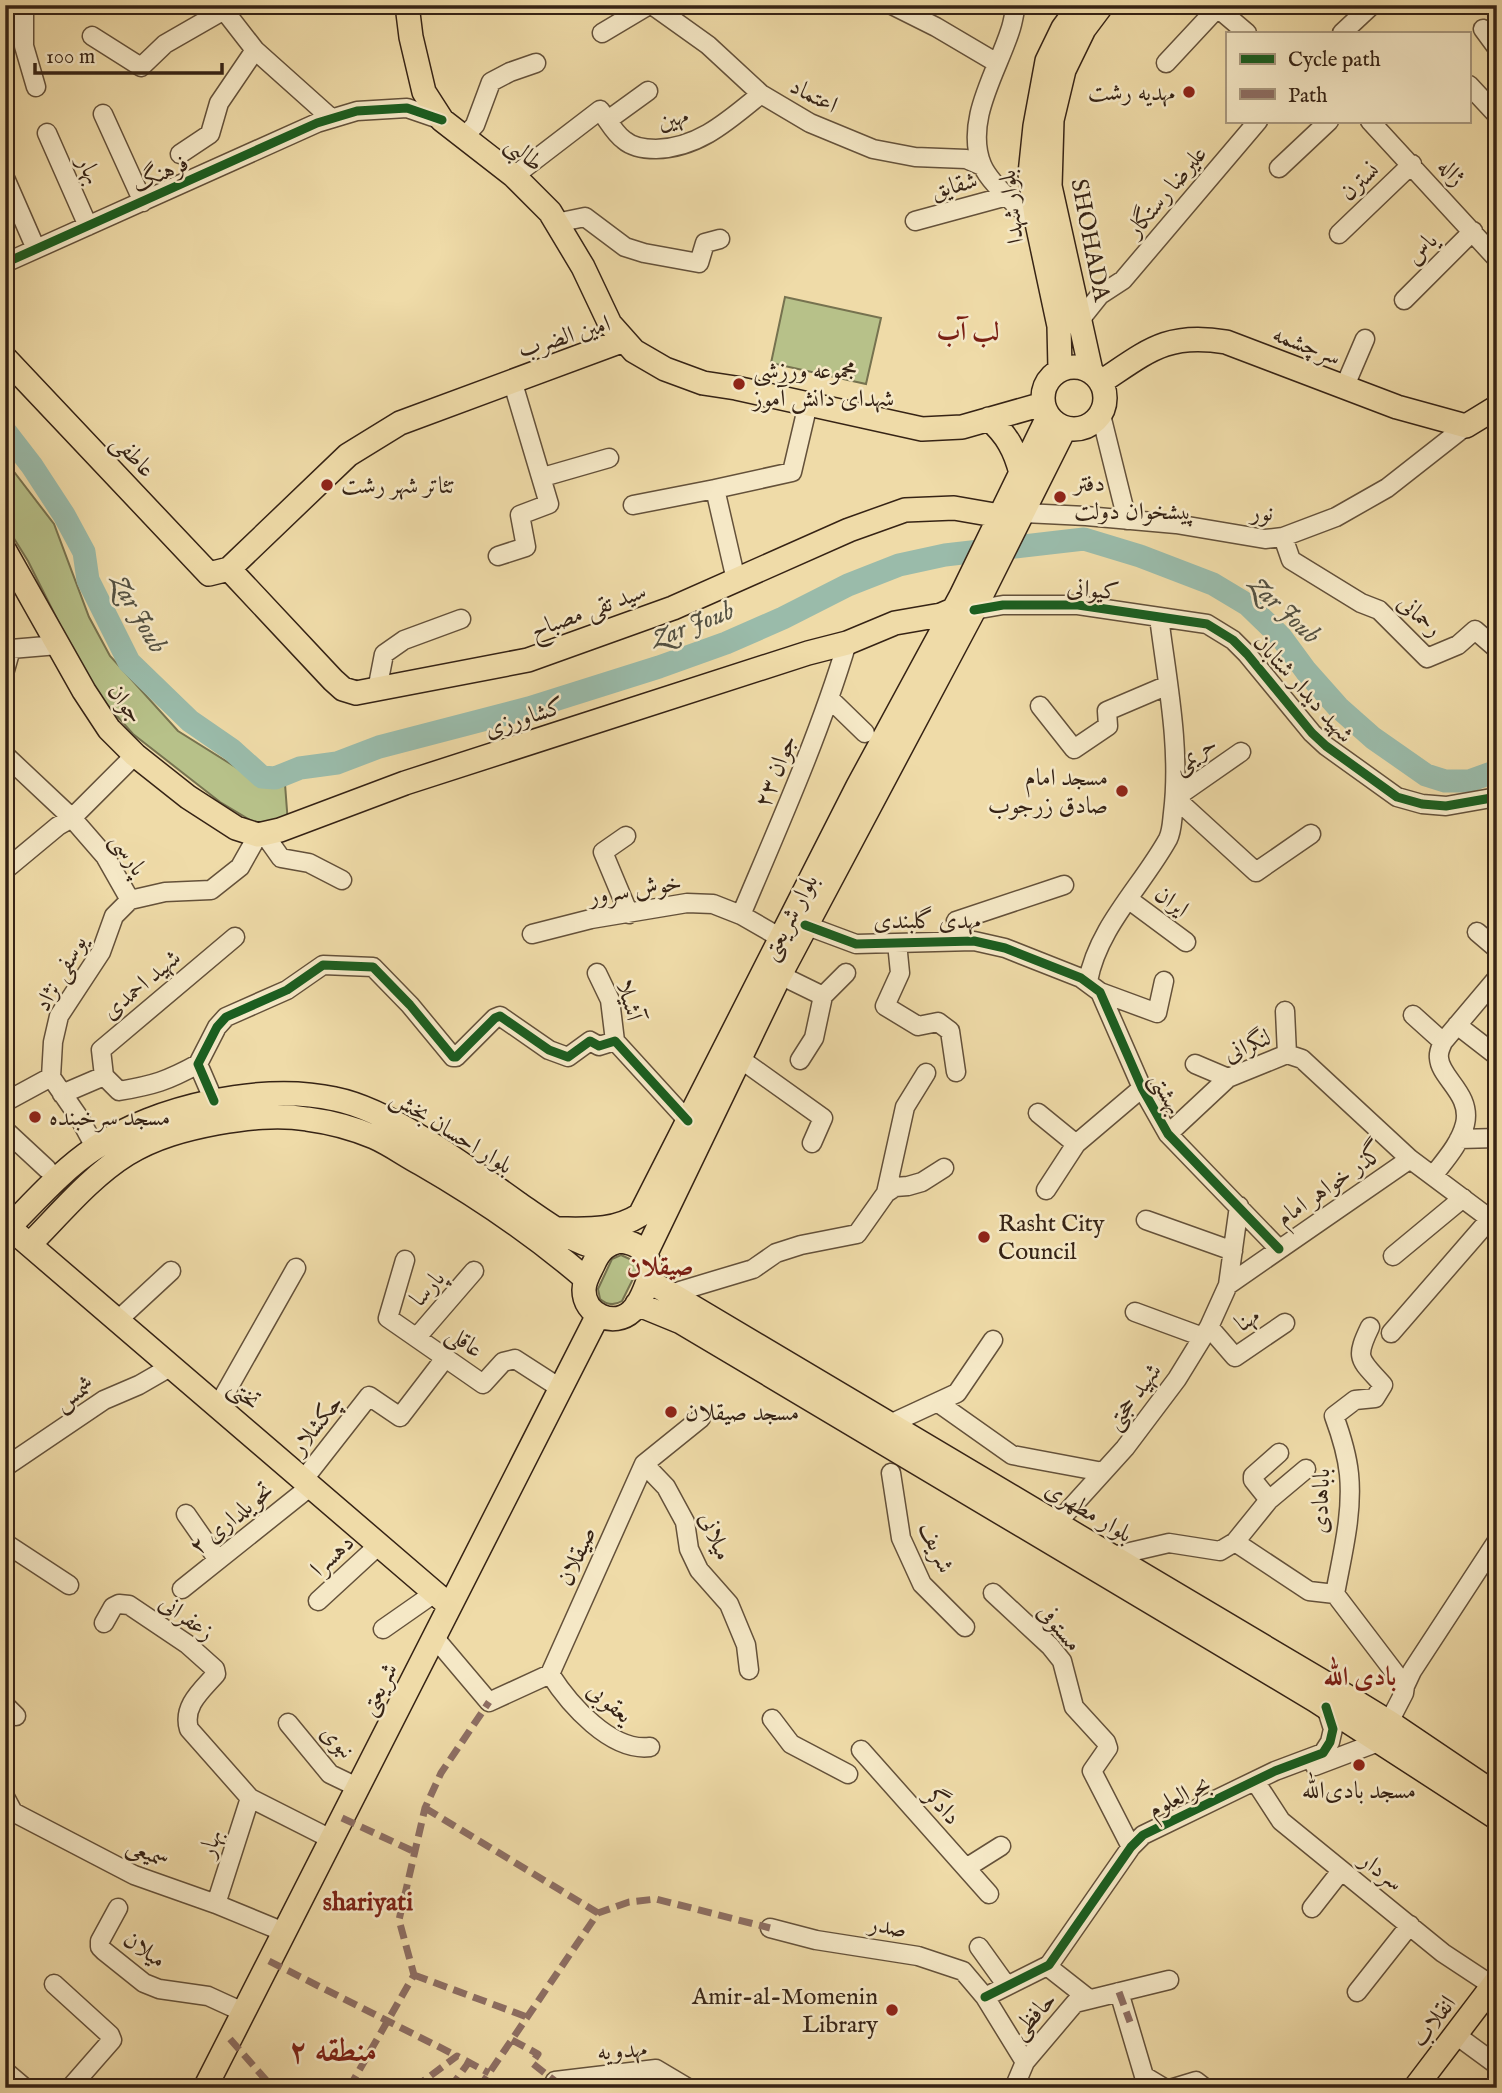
<svg xmlns="http://www.w3.org/2000/svg" width="1502" height="2093" font-family="'IM FELL English',Amiri,serif">
<style>
.green{fill:#b7c189;stroke:#76724f;stroke-width:2}
.lines{fill:none;stroke-linecap:round;stroke-linejoin:round}
.river{stroke:#9abbaa;stroke-width:23}
.minor-casing{stroke:#64513a;stroke-width:21}
.major-casing{stroke:#362315;stroke-width:26}
.minor{stroke:#f5e8c6;stroke-width:18}
.major{stroke:#efdba8;stroke-width:23}
.quiet{stroke:#8d6e63;stroke-width:7;stroke-dasharray:14 7;stroke-linecap:butt}
.cycleway-casing{stroke:#f5e8c6;stroke-width:13}
.cycleway{stroke:#1b5e20;stroke-width:9}
.poi-dot{fill:#8f2418;stroke:#f5e8c6;stroke-width:2.5}
.labels{text-anchor:middle;stroke-width:5;stroke-linejoin:round;paint-order:stroke}
.poi-label{font-size:24px;fill:#362315;stroke:#f5e8c6;text-anchor:start}
.street-label{font-size:24px;fill:#362315;stroke:#f5e8c6}
.neighbourhood-label{font-size:26px;font-weight:bold;fill:#7a1f14;stroke:#f5e8c6}
.water-label{font-size:26px;font-style:italic;fill:#545142;stroke:#f5e8c6}
.district-label{font-size:32px;font-weight:bold;fill:#7a1f14;stroke:#f5e8c6}
</style>
<rect width="100%" height="100%" fill="#efdba8"/>
<filter id="stains"><feTurbulence type="fractalNoise" baseFrequency=".00286" numOctaves="4"/><feColorMatrix values="0 0 0 0 .2 0 0 0 0 .09 0 0 0 0 .02 0 0 0 .5 -.17"/></filter>
<radialGradient id="worn" r=".72"><stop offset=".6" stop-color="#630" stop-opacity="0"/><stop offset="1" stop-color="#630" stop-opacity=".3"/></radialGradient>
<path class="green" d="M 785,297 L 881,318 L 866,384 L 771,363 Z
M 5,460 L 54,524 L 89,617 L 110,656 L 178,731 L 261,783 L 285,784 L 288,824 L 260,826 L 220,802 L 133,734 L 99,696 L 83,671 L 28,561 L 5,524 Z
M 621,1255 L 634,1261 L 637,1271 L 622,1301 C 614,1306 607,1305 600,1299 L 598,1289 L 612,1259 Z"/>
<g class="lines">
<path class="river" d="M 5,431 L 32,466 L 64,515 L 84,552 L 88,580 L 129,662 L 190,721 L 232,750 L 262,777 L 275,778 L 300,768 L 337,763 L 379,747 L 529,708 L 659,667 L 726,643 L 783,618 L 848,585 L 899,565 L 945,555 L 1084,539 L 1140,556 L 1213,584 L 1248,605 L 1281,637 L 1306,671 L 1338,707 L 1373,738 L 1426,775 L 1445,781 L 1469,781 L 1497,771"/>
<defs>
<path id="minor" d="M 24,5 L 24,46 L 36,87
M 220,5 L 255,50 L 331,118
M 652,5 L 708,45 L 761,94 L 810,123 L 873,149 L 915,157 L 966,159 L 982,166
M 892,5 L 936,27 L 997,63
M 1016,5 C 1014,14 1013,23 1010,31 C 997,72 964,121 982,165 C 990,184 1021,210 1037,223
M 1214,5 L 1247,33
M 1483,29 L 1497,48
M 602,33 L 649,5
M 1342,33 L 1372,5
M 92,36 L 141,67 L 165,44 L 233,5
M 1166,63 L 1220,5
M 1469,85 L 1497,115
M 103,114 L 143,202
M 608,120 L 648,91
M 1370,121 L 1497,259
M 47,133 L 88,226
M 464,137 L 475,125 L 491,82 L 510,72 L 536,63
M 180,154 L 210,134 L 219,103 L 255,50
M 1279,168 L 1329,121
M 514,176 L 600,110 C 607,119 615,134 624,140 C 632,147 646,149 656,149 C 699,148 729,120 761,94
M 5,178 L 36,249
M 915,221 L 1007,196
M 556,223 L 585,217 L 625,247 L 644,253 L 699,263 L 705,243 L 720,239
M 1339,234 L 1412,164
M 5,263 L 317,123 L 357,111 L 407,108 L 442,120
M 1404,300 L 1473,231
M 1080,320 L 1100,295 L 1123,280 L 1258,121
M 1344,388 L 1365,339
M 1101,415 L 1127,520
M 543,477 L 609,458
M 633,505 L 715,489
M 1024,513 L 1086,516 L 1176,524 L 1265,539 L 1283,537 L 1336,517 L 1387,488 L 1466,426
M 1283,537 L 1291,560 L 1361,603 L 1379,610 L 1427,658 L 1458,645 L 1475,630 L 1497,649
M 498,556 L 526,547 L 520,515 L 549,504 L 512,380
M 736,580 L 715,489 L 792,472 L 808,404
M 974,610 L 1003,605 L 1078,605 L 1207,624 L 1233,640 L 1247,654 L 1312,733 L 1326,746 L 1397,797 L 1422,804 L 1446,806 L 1497,797
M 5,670 L 11,649 L 58,645
M 377,690 L 384,654 L 404,640 L 461,619
M 830,699 L 865,733
M 1040,706 L 1074,749 L 1108,726 L 1107,711 L 1168,685
M 1241,752 L 1175,798 L 1256,872 L 1311,834
M 5,755 L 72,818 L 105,856 L 130,900
M 264,834 L 281,858 L 309,863 L 342,880
M 626,836 L 603,852 L 629,914
M 5,870 L 58,826 L 72,818 L 135,755
M 1128,899 L 1186,942
M 130,900 L 165,892 L 211,890 L 240,867 L 258,835
M 741,915 C 779,825 819,736 847,643
M 805,925 L 856,944 L 974,941 L 1005,948 L 1081,978 L 1100,992 L 1142,1088 L 1168,1134 L 1279,1249
M 1477,932 L 1497,949
M 532,934 L 591,919 L 687,903 L 713,904 L 741,915 L 781,938
M 967,941 L 956,921 L 1064,885
M 897,943 L 900,973 L 885,1006 L 918,1026 L 938,1022 L 950,1031 L 956,1072
M 597,973 L 610,1000 L 615,1041
M 780,975 L 823,996
M 1088,981 C 1098,927 1142,886 1168,839 C 1172,831 1172,821 1173,813 C 1181,748 1167,681 1159,617
M 1100,992 L 1157,1013 L 1164,981
M 1285,1011 L 1287,1054
M 1413,1015 L 1443,1042
M 1457,1025 L 1497,1056
M 739,1058 L 823,1118 L 812,1143
M 800,1060 L 814,1038 L 823,996 L 846,973
M 1195,1064 L 1228,1078
M 104,1076 L 119,1091 C 154,1085 167,1081 198,1064
M 62,1094 L 104,1076 L 101,1050 L 235,937
M 214,1101 L 198,1064 L 217,1027 L 226,1017 L 287,990 L 323,965 L 373,967 L 410,1005 L 453,1057 L 456,1057 L 495,1018 L 500,1016 L 549,1050 L 568,1057 L 590,1041 L 599,1046 L 615,1041 L 688,1121
M 5,1102 L 51,1077
M 1038,1113 L 1076,1144
M 5,1130 L 47,1169
M 1168,1134 L 1228,1078 L 1287,1054 L 1302,1059 L 1410,1159 L 1497,1224
M 1459,1139 L 1497,1138
M 95,1147 L 80,1119 L 51,1077 L 53,1042 L 59,1016 L 101,952 L 114,916 L 130,900
M 1433,1176 C 1445,1160 1460,1144 1465,1124 C 1472,1094 1440,1078 1439,1058 C 1438,1052 1441,1047 1443,1042 L 1497,978
M 1046,1190 L 1076,1144 L 1142,1088
M 886,1193 L 905,1107 L 926,1073
M 1146,1220 L 1233,1251
M 1393,1256 L 1463,1198
M 405,1260 L 388,1318 L 483,1384 L 503,1362 L 515,1359 L 560,1388
M 1228,1285 L 1410,1159
M 673,1293 L 753,1269 L 776,1253 L 801,1245 L 857,1234 L 886,1193 L 895,1187 L 908,1186 L 922,1182 L 944,1168
M 1135,1312 L 1203,1337
M 118,1320 L 171,1271
M 1209,1327 L 1235,1357 L 1285,1323
M 1391,1333 L 1490,1219
M 417,1337 L 474,1271
M 937,1402 L 1012,1455 L 1103,1472
M 218,1406 L 296,1268
M 890,1424 L 957,1393 L 993,1340
M 644,1464 L 666,1487 L 685,1522 L 689,1549 L 699,1570 L 729,1604 L 746,1645 L 749,1670
M 5,1467 L 104,1400 L 139,1385 L 172,1366
M 891,1473 L 901,1538 L 922,1584 L 965,1627
M 304,1479 L 369,1396 L 400,1417 L 446,1357
M 1269,1500 L 1253,1480 L 1253,1476 L 1279,1453
M 186,1514 L 218,1560
M 1057,1523 L 1125,1448 L 1177,1379 L 1209,1327 L 1228,1285 L 1239,1206
M 1235,1542 L 1269,1500 L 1306,1469
M 5,1543 L 69,1585
M 1113,1556 L 1169,1543 L 1220,1551 L 1235,1542 L 1309,1591 L 1335,1594 L 1405,1686
M 182,1589 L 311,1486
M 993,1593 L 1050,1646 L 1062,1661 L 1074,1707 L 1106,1742 L 1108,1748 L 1092,1771 L 1131,1847
M 1335,1594 C 1342,1555 1353,1514 1349,1474 C 1347,1454 1341,1435 1334,1416 L 1355,1400 L 1375,1398 L 1383,1385 C 1360,1359 1354,1360 1370,1327
M 318,1601 L 380,1544
M 104,1623 L 113,1607 L 119,1604 L 129,1605 L 187,1644 L 215,1669 L 216,1674 C 202,1690 182,1706 189,1729 L 250,1798 L 331,1839
M 383,1629 L 436,1592
M 434,1637 L 489,1702 L 550,1674 L 644,1464 L 701,1418
M 550,1674 C 569,1704 611,1752 650,1747
M 5,1705 L 16,1716
M 772,1719 L 791,1744 L 848,1774
M 1389,1722 L 1404,1693 L 1405,1686 L 1412,1671 L 1497,1541
M 288,1723 L 330,1774 L 357,1787
M 861,1750 L 989,1894
M 1315,1766 L 1381,1741
M 1255,1781 L 1281,1821 L 1443,1953 L 1493,1986
M 5,1797 L 13,1812 L 134,1875 L 216,1904 L 284,1932
M 966,1868 L 1001,1846
M 216,1904 L 250,1798
M 118,1908 L 100,1941 L 100,1947 L 104,1951 L 144,1983 L 159,1989 L 208,1996 L 243,2012
M 1312,1908 L 1341,1871
M 770,1928 L 816,1940 L 918,1956 L 963,1971 L 985,1997 L 1025,2062 L 1014,2088
M 979,1947 L 1007,1986
M 1047,1966 L 1089,1999
M 54,1984 L 110,2035 L 112,2040 L 70,2088
M 1119,1992 L 1144,2076 L 1164,2088
M 1357,1992 L 1410,1925
M 985,1997 L 1049,1965 L 1131,1847 L 1143,1835 L 1275,1771 L 1323,1753 L 1330,1742 L 1333,1729 L 1326,1707
M 1456,2035 L 1497,2065
M 1025,2062 L 1075,2003 L 1169,1980
M 5,2071 L 25,2088
M 555,2081 L 656,2069 L 688,2088
M 1173,2088 L 1196,2081 L 1205,2088"/>
<path id="major" d="M 407,5 L 411,37 L 424,92 L 442,120 L 514,176 L 550,212 L 583,267 L 610,324 L 634,351 L 665,369 L 703,383 L 736,388 L 922,429 L 962,427 L 1043,404
M 5,358 L 209,574 L 229,569
M1043 398a31 31 0 1 1 62 0a31 31 0 1 1-62 0Z
M 1060,369 L 1059,326 L 1037,223 L 1030,174 L 1035,126 L 1047,61 L 1063,28 L 1080,5
M 1091,371 L 1050,186 L 1052,120 L 1064,70 L 1084,29 L 1102,5
M 1101,382 C 1148,351 1167,332 1226,342 L 1397,407 L 1466,426 L 1497,407
M 989,419 C 1007,435 1015,450 1021,473
M 5,551 L 84,691 L 109,729 L 135,755 L 188,797 L 236,828 L 258,835 L 280,830 L 405,783 L 808,653 L 847,643 L 895,623 L 941,615 L 955,609
M 229,569 L 333,680 L 343,689 L 356,693 L 528,660 L 673,608 L 849,530 L 905,510 L 954,508 L 1000,516
M 229,569 L 348,455 L 400,423 L 624,340
M 9,1227 C 36,1200 63,1169 95,1148 C 155,1106 264,1083 335,1099 C 365,1105 396,1122 422,1138 C 455,1158 487,1181 519,1204 C 547,1223 569,1241 602,1249
M 556,1229 C 586,1229 613,1232 640,1215 L 858,786 L 961,596 L 1048,417
M 18,1235 L 450,1606
M 620,1241 C 640,1243 649,1253 651,1272 C 647,1285 641,1302 632,1311 C 614,1328 584,1315 584,1290 C 584,1281 589,1273 593,1265 C 599,1251 606,1244 620,1241 Z
M 30,1244 C 60,1214 90,1177 127,1154 C 155,1137 185,1129 217,1123 C 247,1118 277,1114 307,1119 C 330,1122 353,1128 374,1137 C 390,1144 405,1155 420,1163 C 479,1197 535,1235 586,1279
M 646,1253 L 780,975 L 974,610 L 1065,428
M 649,1281 L 1325,1683 L 1389,1722 L 1497,1795
M 637,1304 L 681,1322 L 1315,1700 L 1497,1818
M 205,2088 L 598,1315
M 1415,2088 L 1497,1980"/>
</defs>
<use href="#minor" class="minor-casing"/>
<use href="#major" class="major-casing"/>
<use href="#minor" class="minor"/>
<use href="#major" class="major"/>
<path class="quiet" d="M 425,1808 L 598,1913
M 342,1818 L 415,1852
M 269,1961 L 457,2056
M 414,1975 L 527,2017
M 1119,1992 L 1130,2022
M 230,2039 L 273,2088
M 512,2040 L 538,2054 L 532,2063 L 555,2081 L 552,2088
M 349,2088 L 414,1975 L 399,1920 L 425,1808 L 441,1773 L 489,1702
M 414,2088 L 457,2056 L 489,2073
M 450,2088 L 469,2062
M 479,2088 L 598,1913 L 629,1902 L 656,1899 L 770,1928"/>
<defs>
<path id="cycleway" d="M 5,263 L 317,123 L 357,111 L 407,108 L 442,120
M 974,610 L 1003,605 L 1078,605 L 1207,624 L 1233,640 L 1247,654 L 1312,733 L 1326,746 L 1397,797 L 1422,804 L 1446,806 L 1497,797
M 805,925 L 856,944 L 974,941 L 1005,948 L 1081,978 L 1100,992 L 1142,1088 L 1168,1134 L 1279,1249
M 214,1101 L 198,1064 L 217,1027 L 226,1017 L 287,990 L 323,965 L 373,967 L 410,1005 L 453,1057 L 456,1057 L 495,1018 L 500,1016 L 549,1050 L 568,1057 L 590,1041 L 599,1046 L 615,1041 L 688,1121
M 985,1997 L 1049,1965 L 1131,1847 L 1143,1835 L 1275,1771 L 1323,1753 L 1330,1742 L 1333,1729 L 1326,1707"/>
</defs>
<use href="#cycleway" class="cycleway-casing"/>
<use href="#cycleway" class="cycleway"/>
</g>
<g class="poi-dot">
<circle cx="1189" cy="92" r="7"/>
<circle cx="739" cy="384" r="7"/>
<circle cx="327" cy="485" r="7"/>
<circle cx="1060" cy="497" r="7"/>
<circle cx="1122" cy="791" r="7"/>
<circle cx="35" cy="1117" r="7"/>
<circle cx="984" cy="1237" r="7"/>
<circle cx="671" cy="1412" r="7"/>
<circle cx="1359" cy="1765" r="7"/>
<circle cx="892" cy="2010" r="7"/>
</g>
<g class="labels">
<g class="poi-label">
<text x="1175" y="100" text-anchor="end">مهدیه رشت</text>
<text x="753" y="378">مجموعه ورزشی<tspan x="753" dy="28">شهدای دانش آموز</tspan></text>
<text x="1074" y="491">دفتر<tspan x="1074" dy="28">پیشخوان دولت</tspan></text>
<text x="341" y="493">تئاتر شهر رشت</text>
<text x="1108" y="785" text-anchor="end">مسجد امام<tspan x="1108" dy="28">صادق زرجوب</tspan></text>
<text x="49" y="1125">مسجد سرخبنده</text>
<text x="998" y="1231">Rasht City<tspan x="998" dy="28">Council</tspan></text>
<text x="685" y="1420">مسجد صیقلان</text>
<text x="1359" y="1798" text-anchor="middle">مسجد بادی‌الله</text>
<text x="878" y="2004" text-anchor="end">Amir-al-Momenin<tspan x="878" dy="28">Library</tspan></text>
</g>
<g class="street-label">
<text transform="translate(814 95) rotate(27)" y="8">اعتماد</text>
<text transform="translate(673 118) rotate(-14)" y="8">مهین</text>
<text transform="translate(525 153) rotate(41)" y="8">طالبی</text>
<text transform="translate(90 170) rotate(66)" y="8">بهار</text>
<text transform="translate(1452 172) rotate(48)" y="8">ژاله</text>
<text transform="translate(160 173) rotate(-24)" y="8">فرهنگ</text>
<text transform="translate(1359 181) rotate(-43)" y="8">نسترن</text>
<text transform="translate(954 185) rotate(-15)" y="8">شقایق</text>
<text transform="translate(1166 191) rotate(-50)" y="8">علیرضا رستگار</text>
<text transform="translate(1011 207) rotate(-97)" y="8">بلوار شهدا</text>
<text transform="translate(1091 240) rotate(79)" y="8">SHOHADA</text>
<text transform="translate(1421 248) rotate(-45)" y="8">یاس</text>
<text transform="translate(564 336) rotate(-17)" y="8">امین الضرب</text>
<text transform="translate(1307 345) rotate(21)" y="8">سرچشمه</text>
<text transform="translate(134 455) rotate(47)" y="8">عاطفی</text>
<text transform="translate(1262 512) rotate(3)" y="8">نور</text>
<text transform="translate(1093 589) rotate(6)" y="8">کیوانی</text>
<text transform="translate(588 610) rotate(-20)" y="8">سید تقی مصباح</text>
<text transform="translate(1420 615) rotate(42)" y="8">رحمانی</text>
<text transform="translate(1304 688) rotate(48)" y="8">شهید دیدار شتابان</text>
<text transform="translate(126 703) rotate(53)" y="8">جوان</text>
<text transform="translate(524 717) rotate(-18)" y="8">کشاورزی</text>
<text transform="translate(1194 754) rotate(-35)" y="8">حریمی</text>
<text transform="translate(775 771) rotate(-68)" y="8">جوان ۲۳</text>
<text transform="translate(129 854) rotate(57)" y="8">پارسی</text>
<text transform="translate(635 889) rotate(-9)" y="8">خوش سرور</text>
<text transform="translate(1172 901) rotate(37)" y="8">ایران</text>
<text transform="translate(789 917) rotate(-62)" y="8">بلوار شریعتی</text>
<text x="927" y="928">مهدی گلبندی</text>
<text transform="translate(60 973) rotate(-61)" y="8">یوسفی نژاد</text>
<text transform="translate(141 984) rotate(-40)" y="8">شهید احمدی</text>
<text transform="translate(630 1000) rotate(75)" y="8">آشیلا</text>
<text transform="translate(1247 1045) rotate(-23)" y="8">لنگرانی</text>
<text transform="translate(1167 1093) rotate(61)" y="8">بهشتی</text>
<text transform="translate(452 1131) rotate(32)" y="8">بلوار احسان بخش</text>
<text transform="translate(1330 1184) rotate(-35)" y="8">گذر خواهر امام</text>
<text transform="translate(427 1288) rotate(-49)" y="8">پارسا</text>
<text transform="translate(1247 1319) rotate(-35)" y="8">مهنا</text>
<text transform="translate(465 1341) rotate(35)" y="8">عاقلی</text>
<text transform="translate(74 1393) rotate(-33)" y="8">شمس</text>
<text transform="translate(245 1394) rotate(41)" y="8">تختی</text>
<text transform="translate(1133 1396) rotate(-53)" y="8">شهید حجتی</text>
<text transform="translate(316 1424) rotate(-52)" y="8">چکشلار</text>
<text transform="translate(1320 1501) rotate(-88)" y="8">باباهادی</text>
<text transform="translate(1089 1511) rotate(31)" y="8">بلوار مطهری</text>
<text transform="translate(231 1518) rotate(-39)" y="8">تحویلداری ۲</text>
<text transform="translate(716 1536) rotate(68)" y="8">میلانی</text>
<text transform="translate(937 1547) rotate(66)" y="8">شریف</text>
<text transform="translate(332 1555) rotate(-43)" y="8">دهسرا</text>
<text transform="translate(576 1556) rotate(-66)" y="8">صیقلان</text>
<text transform="translate(187 1617) rotate(36)" y="8">زعفرانی</text>
<text transform="translate(1060 1627) rotate(50)" y="8">مستوفی</text>
<text transform="translate(378 1689) rotate(-63)" y="8">شریعتی</text>
<text transform="translate(610 1702) rotate(40)" y="8">یعقوبی</text>
<text transform="translate(338 1741) rotate(45)" y="8">نبوی</text>
<text transform="translate(1179 1796) rotate(-26)" y="8">بحرالعلوم</text>
<text transform="translate(943 1806) rotate(48)" y="8">دادگر</text>
<text transform="translate(210 1843) rotate(-72)" y="8">بهار</text>
<text transform="translate(148 1852) rotate(23)" y="8">سمیعی</text>
<text transform="translate(1382 1871) rotate(38)" y="8">سردار</text>
<text transform="translate(888 1926) rotate(10)" y="8">صدر</text>
<text transform="translate(145 1949) rotate(35)" y="8">میلان</text>
<text transform="translate(1033 2015) rotate(-48)" y="8">حافظی</text>
<text transform="translate(1433 2021) rotate(-53)" y="8">انقلاب</text>
<text transform="translate(622 2050) rotate(-4)" y="8">مهدویه</text>
</g>
<g class="neighbourhood-label">
<text x="968" y="340">لب آب</text>
<text x="660" y="1275">صیقلان</text>
<text x="1360" y="1685">بادی الله</text>
<text x="368" y="1910">shariyati</text>
</g>
<g class="water-label">
<text transform="translate(1285 609) rotate(43)" y="9">Zar Joub</text>
<text transform="translate(139 613) rotate(60)" y="9">Zar Joub</text>
<text transform="translate(692 624) rotate(-21)" y="9">Zar Joub</text>
</g>
<g class="district-label">
<text x="333" y="2061">منطقه ۲</text>
</g>
</g>
<rect width="1502" height="2093" fill="none" stroke="#efdba8" stroke-width="28"/>
<rect x="7" y="7" width="1488" height="2079" fill="none" stroke="#362315" stroke-width="3.5"/>
<rect x="14" y="14" width="1474" height="2065" fill="none" stroke="#362315" stroke-width="2"/>
<rect x="1226" y="32" width="245" height="91" fill="#f5e8c6" stroke="#a9997f" stroke-width="2"/>
<rect x="1240" y="54" width="35" height="10" fill="#1b5e20" stroke="#a9997f" stroke-width="2"/>
<text x="1288" y="66" font-size="21" fill="#362315">Cycle path</text>
<rect x="1240" y="89" width="35" height="10" fill="#8d6e63" stroke="#a9997f" stroke-width="2"/>
<text x="1288" y="102" font-size="21" fill="#362315">Path</text>
<path d="M35 63v10h187v-10" fill="none" stroke="#362315" stroke-width="3.5"/>
<text x="46" y="63" font-size="21" fill="#362315" stroke="#f5e8c6" stroke-width="5" paint-order="stroke">100 m</text>
<rect width="100%" height="100%" filter="url(#stains)"/>
<rect width="100%" height="100%" fill="url(#worn)"/>
</svg>
